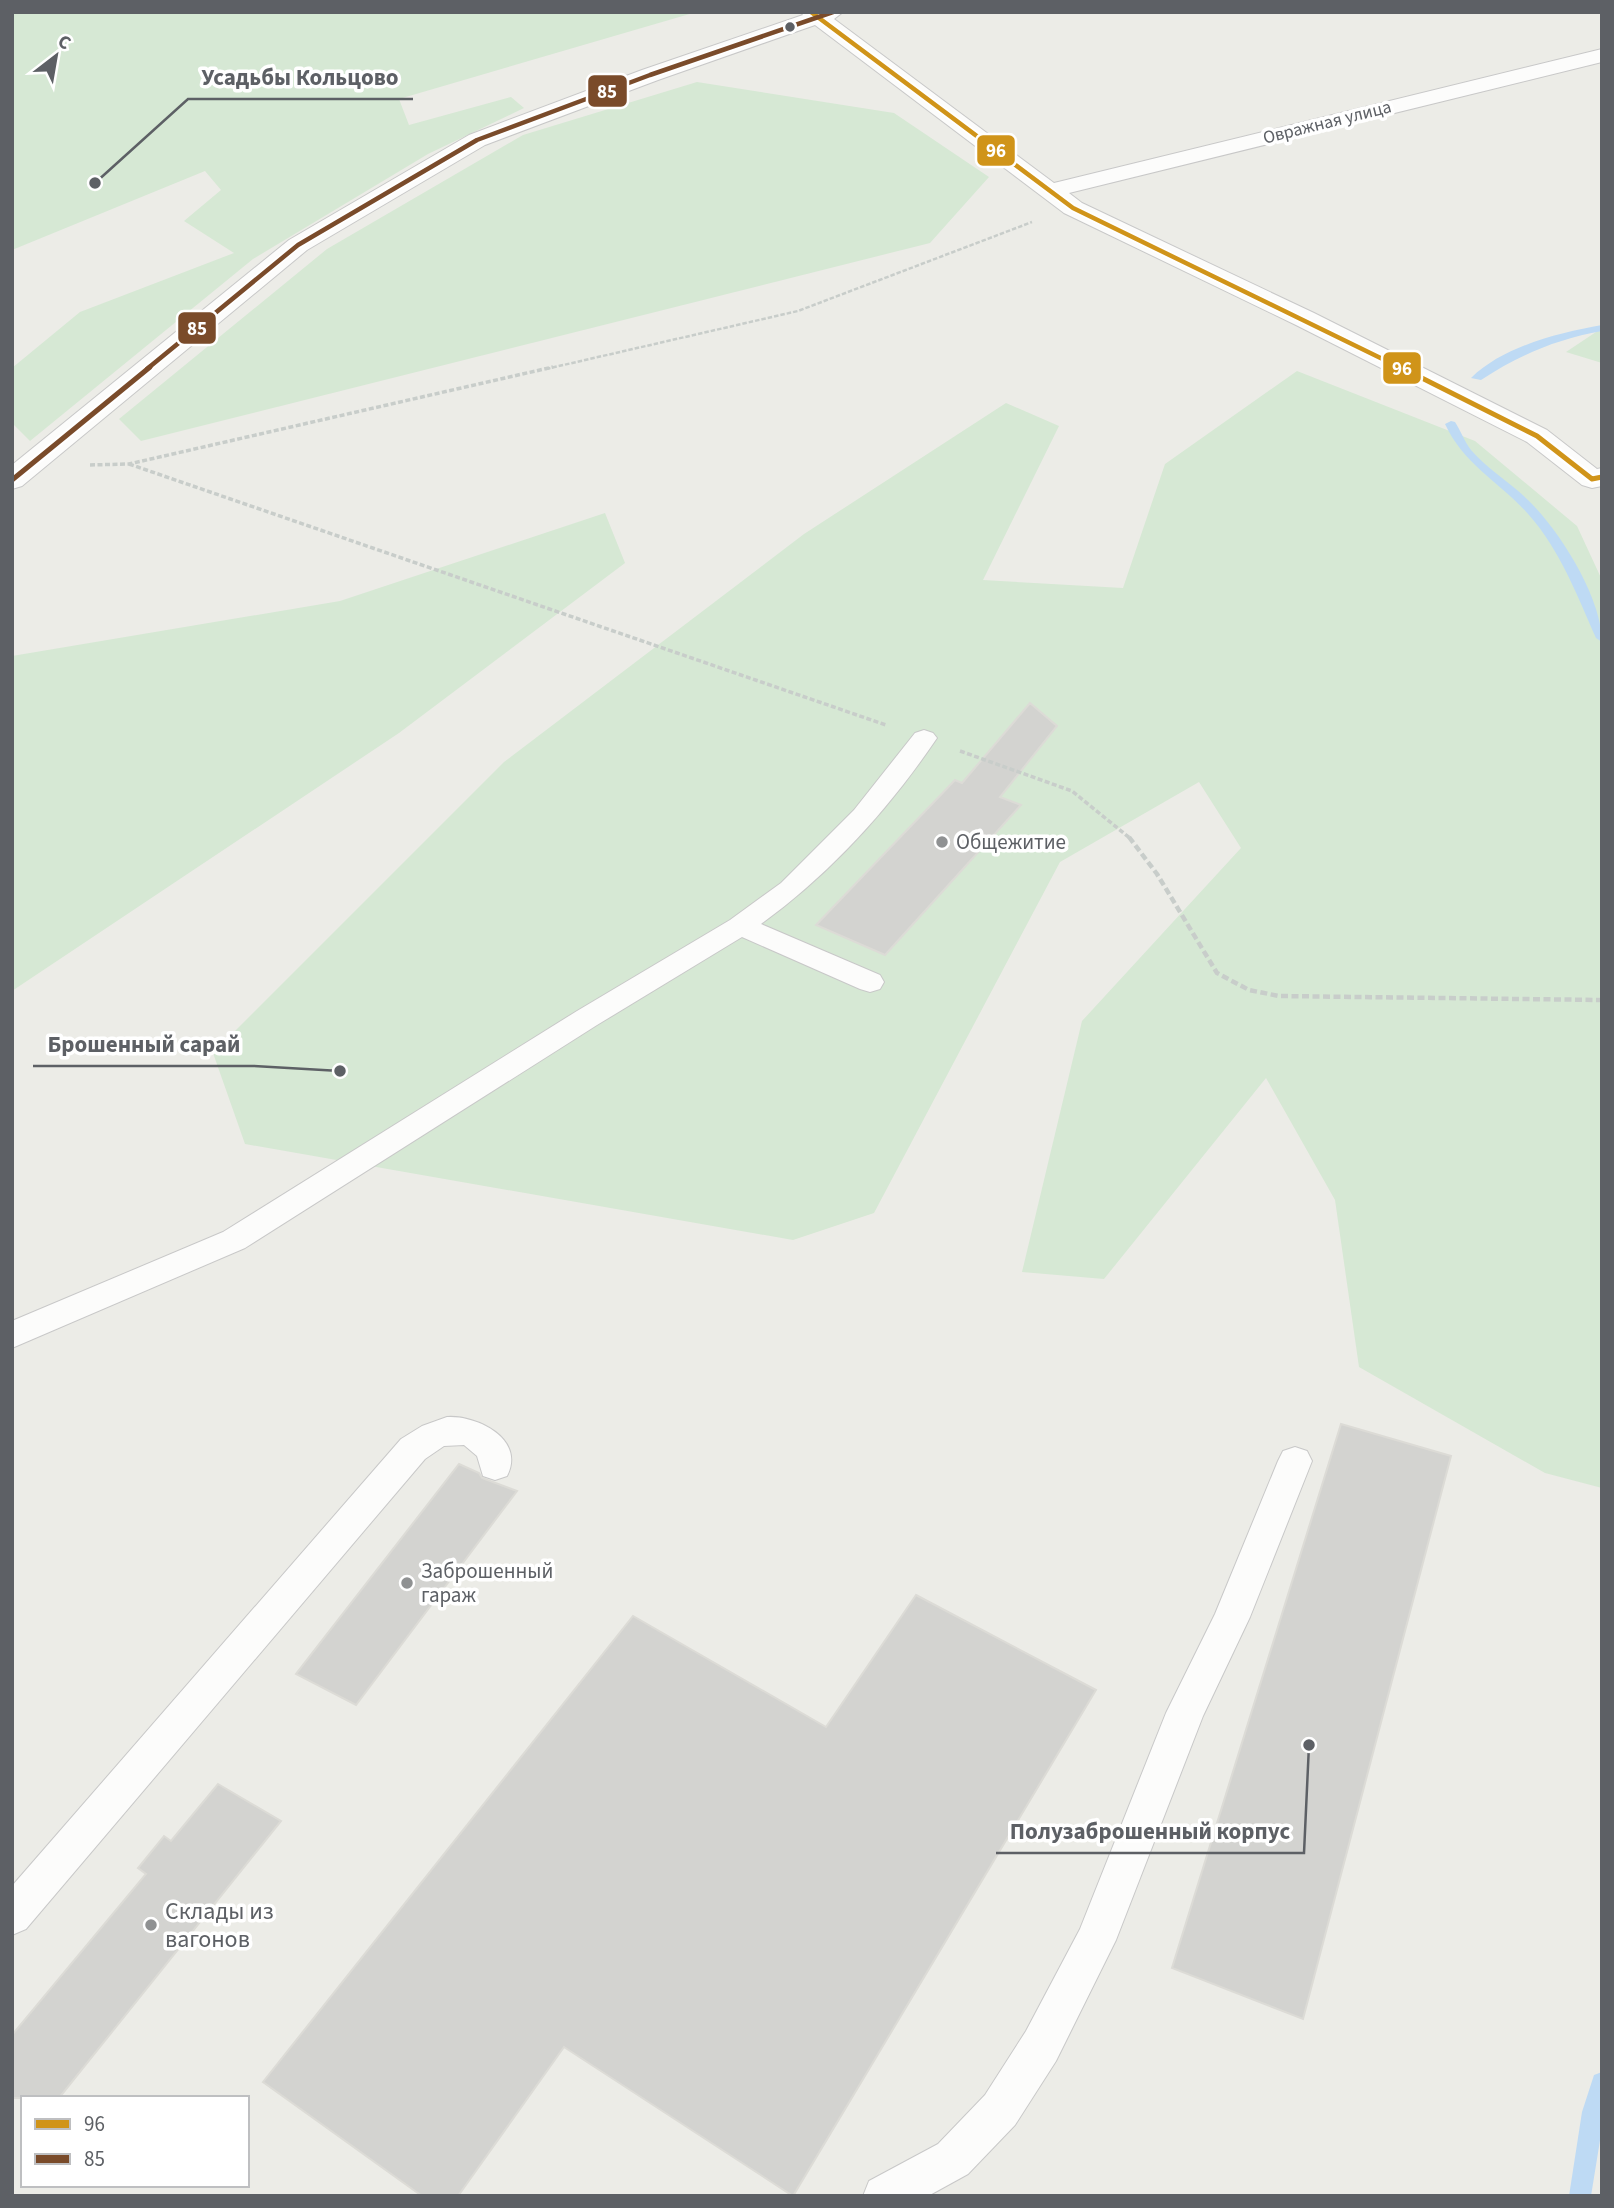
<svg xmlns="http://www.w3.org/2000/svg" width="1614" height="2208" font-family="'Source Sans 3',sans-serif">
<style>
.green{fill:#d6e8d4}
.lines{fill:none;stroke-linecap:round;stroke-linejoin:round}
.stream{fill:#bedaf4;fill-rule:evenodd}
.building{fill:#d3d3d0;stroke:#dcdbd6;stroke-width:2}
.lane-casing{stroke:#c8c8c8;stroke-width:2}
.street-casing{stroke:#c8c8c8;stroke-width:2}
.path-far2{stroke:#c8cdca;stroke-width:2.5;stroke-dasharray:4.5 2;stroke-linecap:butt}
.path-far1{stroke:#c8cdca;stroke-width:3.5;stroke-dasharray:5 2.5;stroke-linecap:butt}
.path{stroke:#c8cdca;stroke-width:4.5;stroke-dasharray:7 3.5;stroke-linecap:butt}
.lane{fill:#fcfcfb;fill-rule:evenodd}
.street{fill:#fcfcfb;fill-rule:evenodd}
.bus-1-far1-casing{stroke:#fff;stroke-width:8}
.bus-1-casing{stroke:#fff;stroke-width:10}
.bus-2-far1-casing{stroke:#fff;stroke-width:8}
.bus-2-casing{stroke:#fff;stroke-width:10}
.bus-1-far1{stroke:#d09419;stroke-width:4.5}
.bus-1{stroke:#d09419;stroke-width:5}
.bus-2-far1{stroke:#7a4b2a;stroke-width:4.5}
.bus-2{stroke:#7a4b2a;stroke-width:5}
.bus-dot{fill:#5d6065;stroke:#fff;stroke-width:2.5}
.poi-dot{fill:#8f9192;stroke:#fff;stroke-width:2.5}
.labels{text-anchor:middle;stroke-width:7;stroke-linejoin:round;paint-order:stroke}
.far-street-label{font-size:18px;fill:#5d6065;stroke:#fff}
.poi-label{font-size:21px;fill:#5d6065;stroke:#fff;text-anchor:start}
.near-poi-label{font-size:24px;fill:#5d6065;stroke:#fff;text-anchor:start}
.leader{fill:none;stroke:#5d6065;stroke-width:2.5}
.callout-dot{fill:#5d6065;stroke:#fff;stroke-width:2.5}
.callout-label{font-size:23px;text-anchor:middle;font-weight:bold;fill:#5d6065;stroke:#fff;stroke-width:7;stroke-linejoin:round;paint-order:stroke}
.line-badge{stroke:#fff;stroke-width:2.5}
.badge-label{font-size:19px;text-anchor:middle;font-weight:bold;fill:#fff}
</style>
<rect width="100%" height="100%" fill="#ecece7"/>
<path class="green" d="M 12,12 L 692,12 L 693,13 L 399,99 L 409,125 L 511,97 L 524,108 L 428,154 L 253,259 L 30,441 L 12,423 L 12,368 L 80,312 L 234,253 L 184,221 L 221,190 L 205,171 L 12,250 Z
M 697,82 L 894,113 L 989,177 L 930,243 L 141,441 L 119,419 L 327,249 L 523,135 Z
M 1602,328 L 1602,363 L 1566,352 Z
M 1297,371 L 1475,441 L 1577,526 L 1602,580 L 1602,1488 L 1545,1473 L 1359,1367 L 1335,1200 L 1266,1078 L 1104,1279 L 1022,1272 L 1082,1021 L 1241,848 L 1199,782 L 1060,862 L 874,1213 L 793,1240 L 245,1144 L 213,1053 L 504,762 L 804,534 L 1006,403 L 1059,426 L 983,580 L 1123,588 L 1165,464 Z
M 605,513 L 625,563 L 399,733 L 12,991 L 12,656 L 340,601 Z"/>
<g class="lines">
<path class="stream" d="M 1602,325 L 1602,331 C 1557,339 1519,355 1481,380 L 1471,378 C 1504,346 1558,333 1602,325 Z
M 1451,421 L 1455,422 C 1461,431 1464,441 1471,450 C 1487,469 1510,482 1528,500 C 1560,531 1602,598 1602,642 L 1596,638 C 1577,595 1560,550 1529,515 C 1500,482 1464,465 1445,424 Z
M 1602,2072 L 1602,2128 L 1591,2196 L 1569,2196 L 1582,2112 L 1594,2075 Z"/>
</g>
<path class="building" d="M 1030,703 L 1057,726 L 1000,797 L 1021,805 L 885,955 L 816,925 L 955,780 L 962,783 Z
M 1341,1424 L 1451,1456 L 1303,2019 L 1172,1968 Z
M 459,1464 L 479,1473 L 482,1478 L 517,1491 L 356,1705 L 296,1674 Z
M 916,1595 L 1096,1690 L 793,2196 L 564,2047 L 458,2196 L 422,2196 L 263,2082 L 633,1616 L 826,1727 Z
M 218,1784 L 281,1821 L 59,2098 L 12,2098 L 12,2035 L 146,1874 L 138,1868 L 164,1836 L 171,1841 Z"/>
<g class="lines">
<defs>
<path id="lane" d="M 924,730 L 933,733 L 937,738 C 889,809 830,874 761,924 L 880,975 L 884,982 L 880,989 L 870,992 L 860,989 L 742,937 L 597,1025 L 245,1248 L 12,1348 L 12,1321 L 223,1232 L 577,1011 L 730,920 L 781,883 L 854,810 L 915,733 Z
M 447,1417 C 477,1415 526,1439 507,1476 L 495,1480 L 483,1476 L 477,1456 L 464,1445 L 444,1446 L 425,1459 L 26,1929 L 12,1935 L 12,1886 L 401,1439 L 422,1426 Z
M 1295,1447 L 1307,1451 L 1312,1461 L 1250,1617 L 1203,1716 L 1116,1940 L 1056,2061 L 1015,2125 L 968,2174 L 928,2196 L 863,2196 L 869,2181 L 938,2144 L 985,2095 L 1026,2031 L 1080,1929 L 1166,1713 L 1215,1614 L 1278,1461 L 1283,1451 Z"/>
<path id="street" d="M 801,12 L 843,12 L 834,19 L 1054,183 L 1602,49 L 1602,62 L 1069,193 L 1082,203 L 1314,313 L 1547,430 L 1597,469 L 1602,468 L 1602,486 L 1592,488 L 1582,485 L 1527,442 L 1296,325 L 1064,213 L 815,25 L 658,80 L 485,145 L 307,250 L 22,486 L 12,489 L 12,465 L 289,240 L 469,135 L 642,70 L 803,15 Z"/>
</defs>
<use href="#lane" class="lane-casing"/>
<use href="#street" class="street-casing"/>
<path class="path-far2" d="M 546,369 L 798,311 L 1032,222"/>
<path class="path-far1" d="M 129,464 L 886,725
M 90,465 L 129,464 L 553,367
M 960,751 L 1072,791 L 1131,839"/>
<path class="path" d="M 1129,837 L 1157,874 L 1217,973 L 1249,990 L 1279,996 L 1602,1000"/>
<use href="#lane" class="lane"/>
<use href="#street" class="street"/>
<defs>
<path id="bus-1-far1" d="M 811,12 L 1073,208 L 1403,369"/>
<path id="bus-1" d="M 1400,367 L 1537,436 L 1592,479 L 1602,477"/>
<path id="bus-2-far1" d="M 147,369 L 298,245 L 477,140 L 650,75 L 833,12"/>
<path id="bus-2" d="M 12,480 L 150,367"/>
</defs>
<use href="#bus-1-far1" class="bus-1-far1-casing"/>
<use href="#bus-1" class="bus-1-casing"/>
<use href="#bus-2-far1" class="bus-2-far1-casing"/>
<use href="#bus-2" class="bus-2-casing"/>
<use href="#bus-1-far1" class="bus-1-far1"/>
<use href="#bus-1" class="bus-1"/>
<use href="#bus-2-far1" class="bus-2-far1"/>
<use href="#bus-2" class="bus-2"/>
</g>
<circle class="bus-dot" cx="790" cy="27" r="6"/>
<g class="poi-dot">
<circle cx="942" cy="842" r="7"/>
<circle cx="407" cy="1583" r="7"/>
<circle cx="151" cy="1925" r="7"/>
</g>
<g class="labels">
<g class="far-street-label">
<text transform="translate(1327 122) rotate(-14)" y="6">Овражная улица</text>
</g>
<g class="poi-label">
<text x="956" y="849">Общежитие</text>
<text x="421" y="1578">Заброшенный<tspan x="421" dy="24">гараж</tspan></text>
</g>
<g class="near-poi-label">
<text x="165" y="1919">Склады из<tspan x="165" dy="28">вагонов</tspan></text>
</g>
</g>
<path class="leader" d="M95 183L188 99H413M340 1071L254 1066H33M1309 1745L1304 1853H996"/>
<g class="callout-dot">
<circle cx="95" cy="183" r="7"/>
<circle cx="340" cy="1071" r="7"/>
<circle cx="1309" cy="1745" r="7"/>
</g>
<g class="callout-label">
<text x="300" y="85">Усадьбы Кольцово</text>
<text x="144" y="1052">Брошенный сарай</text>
<text x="1150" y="1839">Полузаброшенный корпус</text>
</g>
<g class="line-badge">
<rect x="587" y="74" width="41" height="34" rx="7" fill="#7a4b2a"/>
<rect x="976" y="134" width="40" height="33" rx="7" fill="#d09419"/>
<rect x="177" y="311" width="40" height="34" rx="7" fill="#7a4b2a"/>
<rect x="1382" y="351" width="40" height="34" rx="7" fill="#d09419"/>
</g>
<g class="badge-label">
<text x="607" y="98">85</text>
<text x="996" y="157">96</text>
<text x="197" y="335">85</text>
<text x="1402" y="375">96</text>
</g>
<rect width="1614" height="2208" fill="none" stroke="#5d6065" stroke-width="28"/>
<rect x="21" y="2096" width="228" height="91" fill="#ffffff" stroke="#bebfc1" stroke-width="2"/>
<rect x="35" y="2119" width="35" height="10" fill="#d09419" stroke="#bebfc1" stroke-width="2"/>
<text x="84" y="2131" font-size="21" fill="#5d6065">96</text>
<rect x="35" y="2154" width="35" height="10" fill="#7a4b2a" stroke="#bebfc1" stroke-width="2"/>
<text x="84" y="2166" font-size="21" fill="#5d6065">85</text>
<g transform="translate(56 56) rotate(31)" stroke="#ffffff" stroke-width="5" paint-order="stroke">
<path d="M0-5L12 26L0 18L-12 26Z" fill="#5d6065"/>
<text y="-10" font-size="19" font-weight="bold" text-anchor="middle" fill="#5d6065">С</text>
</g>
</svg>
